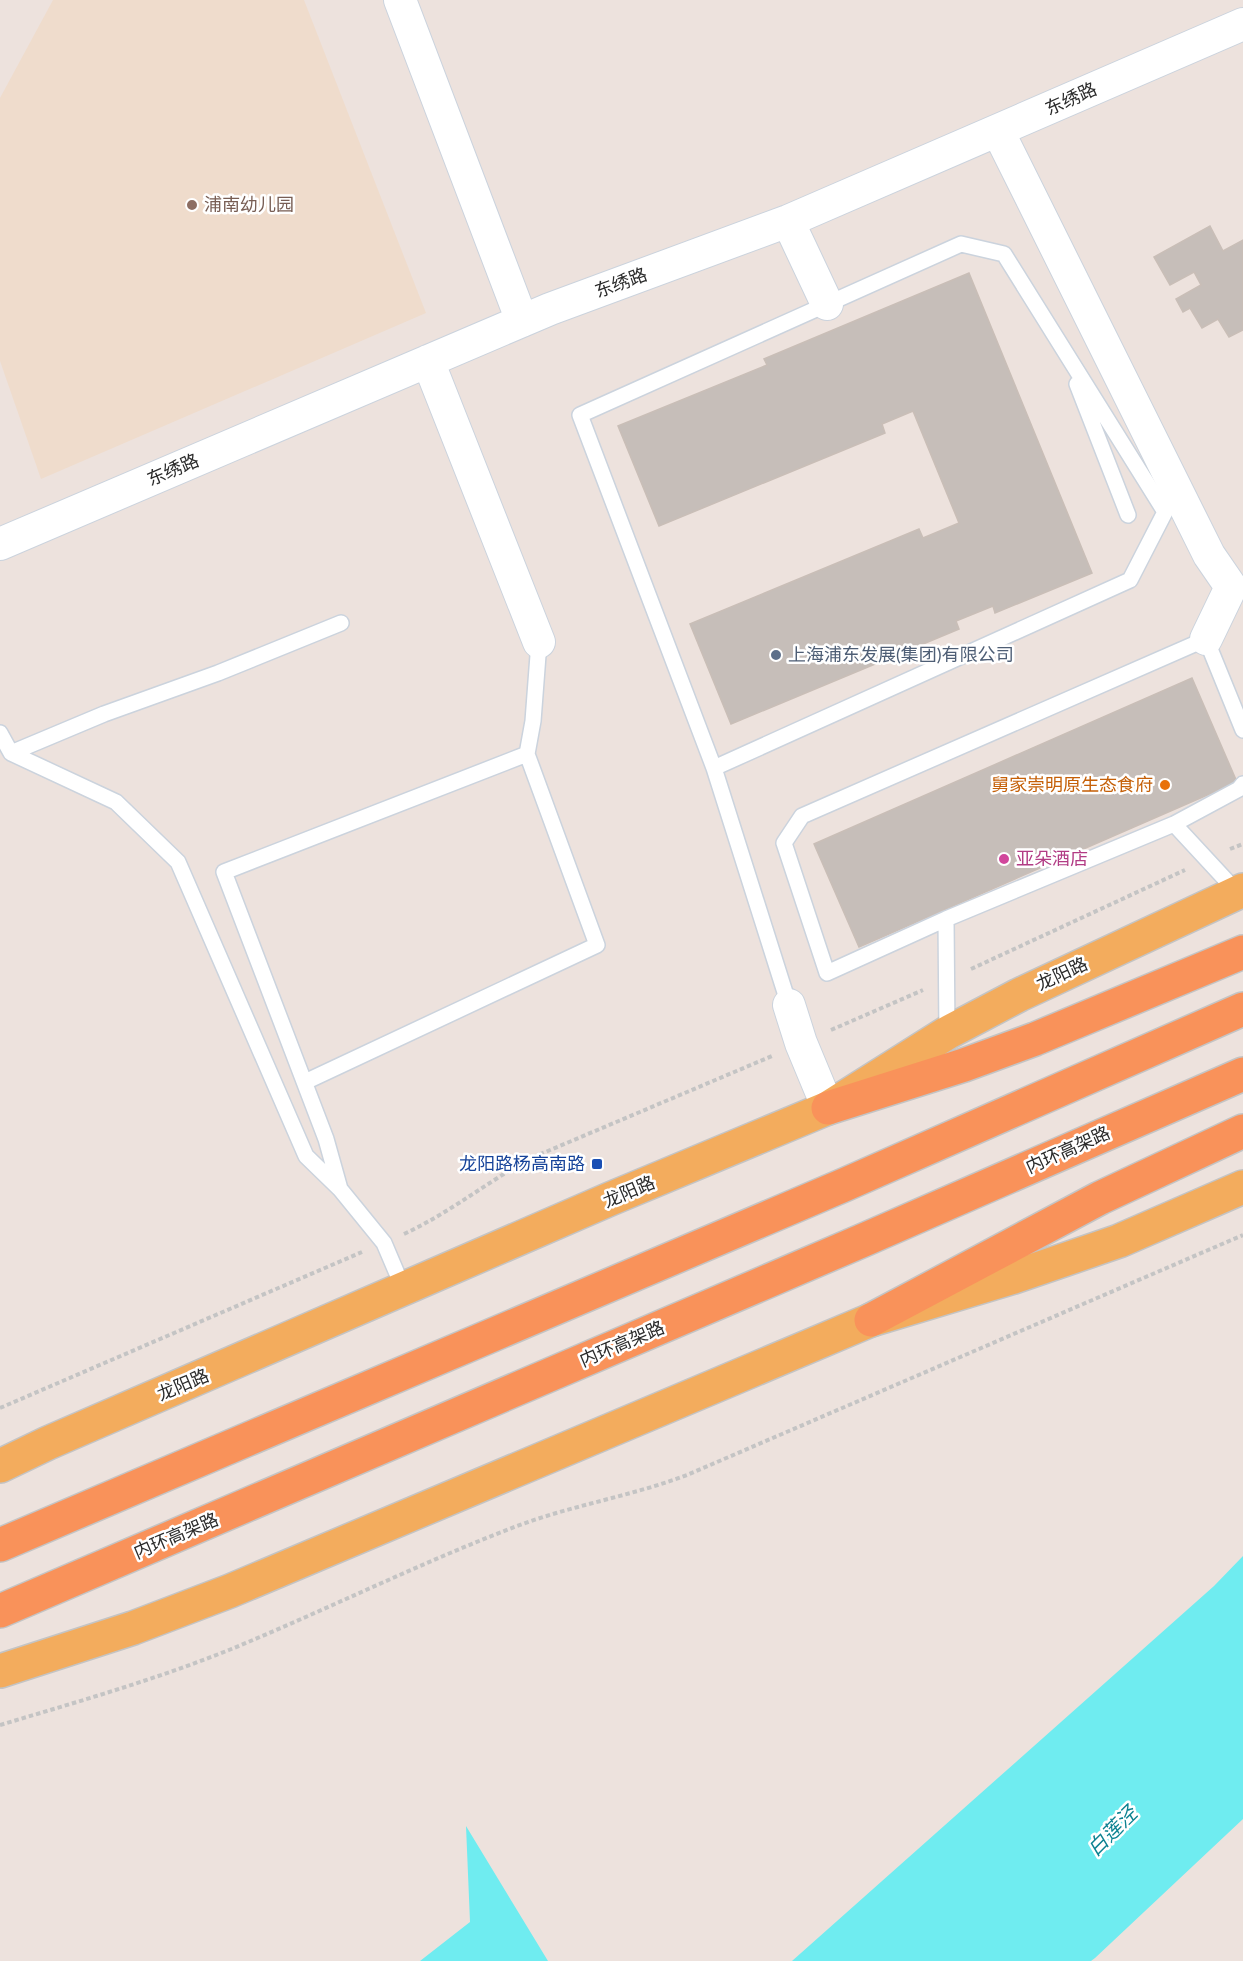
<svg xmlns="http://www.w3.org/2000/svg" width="1243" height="1961" font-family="Lato,'Noto Sans SC',sans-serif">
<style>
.education{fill:#efdccc}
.water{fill:#6fecf0}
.building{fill:#c6beb9;stroke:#c9beb7;stroke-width:1.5}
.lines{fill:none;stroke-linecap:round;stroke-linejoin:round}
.service-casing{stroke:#cbd3dd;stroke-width:18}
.minor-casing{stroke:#cbd3dd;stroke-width:34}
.primary-casing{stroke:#c4c4c4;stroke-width:36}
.trunk-casing{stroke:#c4c4c4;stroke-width:36}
.path{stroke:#c4c4c4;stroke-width:4;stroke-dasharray:4.5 3;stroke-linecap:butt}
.service{stroke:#fff;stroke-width:15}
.minor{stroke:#fff;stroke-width:32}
.primary{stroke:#f3ac5d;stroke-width:33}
.trunk{stroke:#f9925a;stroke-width:33}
.education-dot{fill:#8d6e63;stroke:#fff;stroke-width:2}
.service-dot{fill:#5c6f8a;stroke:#fff;stroke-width:2}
.food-dot{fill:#e8710a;stroke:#fff;stroke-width:2}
.hotel-dot{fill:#d1479c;stroke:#fff;stroke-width:2}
.transit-dot{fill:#1a4fb4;stroke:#fff;stroke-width:2}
.labels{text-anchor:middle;stroke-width:5;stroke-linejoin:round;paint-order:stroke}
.street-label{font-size:18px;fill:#2b2b2b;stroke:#fff}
.education-label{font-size:18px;fill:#785e54;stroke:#fff;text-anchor:start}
.service-label{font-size:18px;fill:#4e5e75;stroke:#fff;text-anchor:start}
.food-label{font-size:18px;fill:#c56008;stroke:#fff;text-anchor:end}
.hotel-label{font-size:18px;fill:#b23c85;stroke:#fff;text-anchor:start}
.transit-label{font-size:18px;fill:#164399;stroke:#fff;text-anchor:end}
.water-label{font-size:20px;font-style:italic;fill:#0c8291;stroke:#fff}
</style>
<rect width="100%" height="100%" fill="#ede2dd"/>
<path class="education" d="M 53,0 L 304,0 L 426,313 L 41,479 L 0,361 L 0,98 Z"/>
<path class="water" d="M 1243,1556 L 1243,1819 L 1095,1958 L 1091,1961 L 792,1961 L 1214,1586 Z
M 466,1826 L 548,1961 L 420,1961 L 470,1922 Z"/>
<path class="building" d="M 1210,226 L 1223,251 L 1243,240 L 1243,330 L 1229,337 L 1218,319 L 1202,328 L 1190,308 L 1183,312 L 1176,299 L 1201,285 L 1194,272 L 1170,285 L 1154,257 Z
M 969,273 L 1092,573 L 995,613 L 993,606 L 956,621 L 959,629 L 731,724 L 690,624 L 919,529 L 923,538 L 959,523 L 913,411 L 882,424 L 885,433 L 659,526 L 618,426 L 767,365 L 764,359 Z
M 1192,678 L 1237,782 L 859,947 L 814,844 Z"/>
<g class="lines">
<defs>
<path id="service" d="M 1077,384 L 1128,515
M 0,733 L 11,753 L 116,802 L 178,862 L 306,1156 L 340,1189 L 384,1243 L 404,1290
M 11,753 L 104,714 L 218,673 L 341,623
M 527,754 L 533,721 L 539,642
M 714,768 L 1130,580 L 1165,512 L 1004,254 L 961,244 L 580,415 L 714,768 L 789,1005
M 1174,824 L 1239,789 L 1243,784
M 946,919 L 827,973 L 784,843 L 802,816 L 1206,639 L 1243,730
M 947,1033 L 946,919 L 1174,824 L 1237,892
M 305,1082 L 597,945 L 527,754 L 224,872 L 326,1139 L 340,1189"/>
<path id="minor" d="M 400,0 L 522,321
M 998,131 L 1209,555 L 1231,587 L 1206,639
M 788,221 L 827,304
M 428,361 L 539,642
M 0,544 L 550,309 L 788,221 L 1243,24
M 789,1005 L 801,1043 L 828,1108"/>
<path id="primary" d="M 0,1466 L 48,1443 L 610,1199 L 828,1108 L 947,1033 L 1019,995 L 1243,890
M 0,1671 L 133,1628 L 230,1591 L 871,1320 L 1014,1277 L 1119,1241 L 1243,1187"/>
<path id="trunk" d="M 828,1108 L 964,1065 L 1035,1039 L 1243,952
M 871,1320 L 1100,1198 L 1243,1131
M 0,1545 L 844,1185 L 1243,1009
M 0,1611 L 866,1239 L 1243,1074"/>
</defs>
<use href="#service" class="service-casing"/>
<use href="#minor" class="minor-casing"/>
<use href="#primary" class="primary-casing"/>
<use href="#trunk" class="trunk-casing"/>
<path class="path" d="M 1230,849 L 1243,844
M 971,969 L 1185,870
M 831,1030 L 923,990
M 404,1234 C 449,1213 486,1183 529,1159 L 772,1056
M 0,1408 L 362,1252
M 0,1725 C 77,1702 154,1680 229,1650 C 326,1610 420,1563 517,1526 C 573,1505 632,1496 687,1475 L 1243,1235"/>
<use href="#service" class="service"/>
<use href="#minor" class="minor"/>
<use href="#primary" class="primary"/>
<use href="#trunk" class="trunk"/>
</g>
<circle class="education-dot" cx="192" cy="205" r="6"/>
<circle class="service-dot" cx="776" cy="655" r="6"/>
<circle class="food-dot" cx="1165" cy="785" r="6"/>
<circle class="hotel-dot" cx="1004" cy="859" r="6"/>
<rect class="transit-dot" x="591" y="1158" width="12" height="12" rx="3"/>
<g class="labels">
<g class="street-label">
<text transform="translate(1071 99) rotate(-24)" y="6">东绣路</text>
<text transform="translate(621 283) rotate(-20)" y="6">东绣路</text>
<text transform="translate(173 470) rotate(-23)" y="6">东绣路</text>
<text transform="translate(1062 974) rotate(-25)" y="6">龙阳路</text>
<text transform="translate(1068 1150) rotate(-24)" y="6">内环高架路</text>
<text transform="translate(629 1192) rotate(-23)" y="6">龙阳路</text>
<text transform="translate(622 1344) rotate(-23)" y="6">内环高架路</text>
<text transform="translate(183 1385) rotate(-23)" y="6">龙阳路</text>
<text transform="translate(176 1536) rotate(-23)" y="6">内环高架路</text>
</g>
<g class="education-label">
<text x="204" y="211">浦南幼儿园</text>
</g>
<g class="service-label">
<text x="788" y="661">上海浦东发展(集团)有限公司</text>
</g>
<g class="food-label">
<text x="1153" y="791">舅家崇明原生态食府</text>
</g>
<g class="hotel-label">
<text x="1016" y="865">亚朵酒店</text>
</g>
<g class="transit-label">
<text x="585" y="1170">龙阳路杨高南路</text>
</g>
<g class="water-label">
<text transform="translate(1112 1831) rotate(-45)" y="7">白莲泾</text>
</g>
</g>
</svg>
